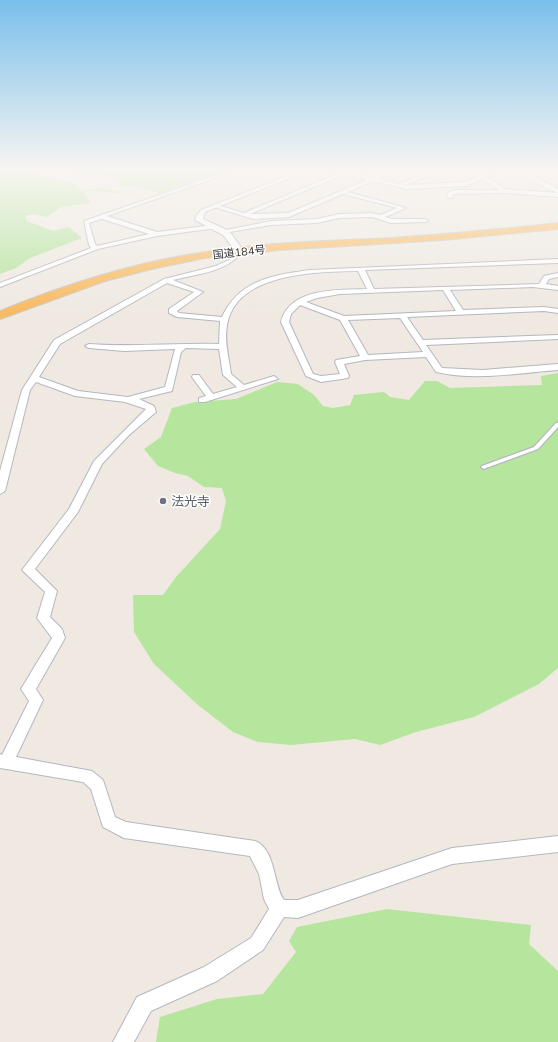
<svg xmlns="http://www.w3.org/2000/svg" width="558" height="1042" font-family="'Nunito Sans','Noto Sans JP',sans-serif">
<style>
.green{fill:#b6e59e}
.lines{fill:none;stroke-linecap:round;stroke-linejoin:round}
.service-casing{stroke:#b4b7c1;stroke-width:2.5}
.minor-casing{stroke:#b4b7c1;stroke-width:2}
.tertiary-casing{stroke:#b4b7c1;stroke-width:2}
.trunk-casing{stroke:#c9c9c9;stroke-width:2}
.service{fill:#fff;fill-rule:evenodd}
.minor{fill:#fff;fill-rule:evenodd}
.tertiary{fill:#fff;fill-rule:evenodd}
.trunk{fill:#f8ba60;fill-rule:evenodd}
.worship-dot{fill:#6b7280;stroke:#fff;stroke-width:1.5}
.labels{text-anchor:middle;stroke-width:3;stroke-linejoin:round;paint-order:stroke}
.far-street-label{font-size:11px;fill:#2e2e2e;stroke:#fff}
.worship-label{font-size:13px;fill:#5b616d;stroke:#fff;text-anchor:start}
</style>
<rect width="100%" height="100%" fill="#efe9e1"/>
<path class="green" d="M 0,168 L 16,168 L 70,182 L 84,190 L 104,188 L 123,193 C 111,195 95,188 84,193 L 91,203 L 61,207 L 47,217 L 34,214 L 25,216 L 27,221 L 53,231 L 69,227 L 82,238 L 30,258 L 16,268 L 0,274 Z
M 59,168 L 231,168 L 160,193 L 140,187 L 121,186 L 118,178 L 109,175 L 76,173 Z
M 558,373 L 558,668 L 539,684 L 474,717 L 416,732 L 380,745 L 355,739 L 291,745 L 258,742 L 233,732 L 198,705 L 154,664 L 134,632 L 133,595 L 163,595 L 176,577 L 220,529 L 226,501 L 222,488 L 204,487 L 188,476 L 175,473 L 158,466 L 144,449 L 161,437 L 172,408 L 195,402 L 236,399 L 277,382 L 298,384 L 314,395 L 323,406 L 333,408 L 350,405 L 354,395 L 384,392 L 390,397 L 409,400 L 425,381 L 437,381 L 450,388 L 542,385 L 541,376 Z
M 387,909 L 531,925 L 529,944 L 558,971 L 558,1042 L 156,1042 L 160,1017 L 217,999 L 263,994 L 296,952 L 289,941 L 297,927 Z"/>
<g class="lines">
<defs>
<path id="service" d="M 556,423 L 558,423 L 558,427 L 538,449 L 486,468 L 484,469 L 481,467 L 482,466 L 534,447 Z"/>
<path id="minor" d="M 237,168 L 244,168 L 107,216 L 157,232 L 214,225 L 216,226 L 216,228 L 157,236 L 98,249 L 0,287 L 0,283 L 91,248 L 89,245 L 84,221 ZM 102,219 L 149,234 L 97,246 L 95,244 L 89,223 Z
M 322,168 L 346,170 L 372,178 L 395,168 L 401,168 L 378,179 L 400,184 L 437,168 L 444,168 L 406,185 L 466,182 L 496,168 L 501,168 L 486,176 L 505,189 L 558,193 L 558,197 L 504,193 L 454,194 L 452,198 L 447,197 L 448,193 L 453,190 L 499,190 L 482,179 L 467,186 L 406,189 L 373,181 L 348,192 L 406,208 L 385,217 L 392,219 L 425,219 L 428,221 L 427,222 L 391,223 L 372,217 L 339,218 L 317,223 L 271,225 L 224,233 L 221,231 L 271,221 L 317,219 L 339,214 L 372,213 L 380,215 L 397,208 L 343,194 L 289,217 L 253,219 L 211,206 L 214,204 L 244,213 L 339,173 ZM 345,174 L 367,180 L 288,213 L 250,214 Z
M 513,168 L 519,168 L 558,189 L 558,193 L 546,188 Z
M 238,250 L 243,251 C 227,272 198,274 173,280 L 203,292 L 177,311 L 179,313 L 222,317 C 239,280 273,275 310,270 L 558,259 L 558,263 L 365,270 L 374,289 L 539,284 L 544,276 L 558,273 L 558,277 L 549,279 L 546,284 L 558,286 L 558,290 L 533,287 L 450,290 L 463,310 L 544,307 L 558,309 L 558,313 L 544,311 L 407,317 L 423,340 L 558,335 L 558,339 L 426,345 L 442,368 L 483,370 L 558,364 L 558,370 C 519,373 475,381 436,372 L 426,357 L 365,360 L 344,364 L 349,376 L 348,378 L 321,382 L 306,376 L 281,322 C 290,287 339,290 367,289 L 358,271 C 318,272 236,272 227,325 C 224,341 229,358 231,374 L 244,385 L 274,376 L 278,379 L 205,402 L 199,402 L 199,398 L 206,396 L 192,377 L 193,375 L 199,375 L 213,394 L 237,387 L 223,375 L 219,349 L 186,348 L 181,352 L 172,391 L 139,399 L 154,406 L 156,412 L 129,435 L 102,464 L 78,512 L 35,569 L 57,591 L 50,617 L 62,629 L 65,638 L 36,689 L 43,700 L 16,757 L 92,771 L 103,780 L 115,817 L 126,822 L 255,841 C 276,849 273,885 284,900 L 298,900 L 452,848 L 558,836 L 558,852 L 452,864 L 298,918 L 284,917 L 263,950 L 217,981 L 151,1011 L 134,1042 L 113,1042 L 137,997 L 204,967 L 251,938 L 269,909 L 264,899 L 259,874 L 250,856 L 124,838 L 103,827 L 91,789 L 83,782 L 0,768 L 0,754 L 2,755 L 29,701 L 21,689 L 52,638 L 37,618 L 45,592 L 22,570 L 69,509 L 94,461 L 146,409 L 125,402 L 75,396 L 36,382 L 30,390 L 5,491 L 0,494 L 0,471 L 22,390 L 54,340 L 164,279 L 216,266 L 229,260 ZM 167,283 L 194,292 L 169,309 L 169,313 L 177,317 L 220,321 L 219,344 C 175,343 132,347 89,344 L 85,346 L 89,348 L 124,351 L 175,349 L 165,387 L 128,397 L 78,391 L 39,377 L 60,344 ZM 443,290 L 456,311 L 344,316 L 306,302 L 317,298 L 340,294 ZM 300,305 L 340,320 L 360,356 L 336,360 L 335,362 L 340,374 L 321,376 L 313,374 L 289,322 L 291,314 ZM 400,318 L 423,352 L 368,355 L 348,320 Z"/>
<path id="tertiary" d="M 307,168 L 315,168 L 205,212 L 203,219 L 229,231 L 244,251 L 243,253 L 237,253 L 223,235 L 195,220 L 196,216 L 201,210 Z"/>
<path id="trunk" d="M 558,223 L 558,229 L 443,240 L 280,250 L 205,258 L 152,269 L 105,281 L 0,319 L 0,311 C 66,284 135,262 206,252 C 268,242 330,241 392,238 C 448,234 503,229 558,223 Z"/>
</defs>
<use href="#service" class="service-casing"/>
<use href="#minor" class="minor-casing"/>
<use href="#tertiary" class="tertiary-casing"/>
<use href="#trunk" class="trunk-casing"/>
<use href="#service" class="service"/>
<use href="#minor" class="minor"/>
<use href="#tertiary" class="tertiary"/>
<use href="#trunk" class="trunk"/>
</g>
<linearGradient id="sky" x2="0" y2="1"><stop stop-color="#7abfeb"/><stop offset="0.54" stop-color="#f8f5f2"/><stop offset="1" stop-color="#f8f5f2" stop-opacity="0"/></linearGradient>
<rect width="558" height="314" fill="url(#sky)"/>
<circle class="worship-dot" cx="163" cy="501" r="4"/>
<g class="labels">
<g class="far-street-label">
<text transform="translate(239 252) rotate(-6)" y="4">国道184号</text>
</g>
<g class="worship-label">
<text x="171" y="506">法光寺</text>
</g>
</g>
</svg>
